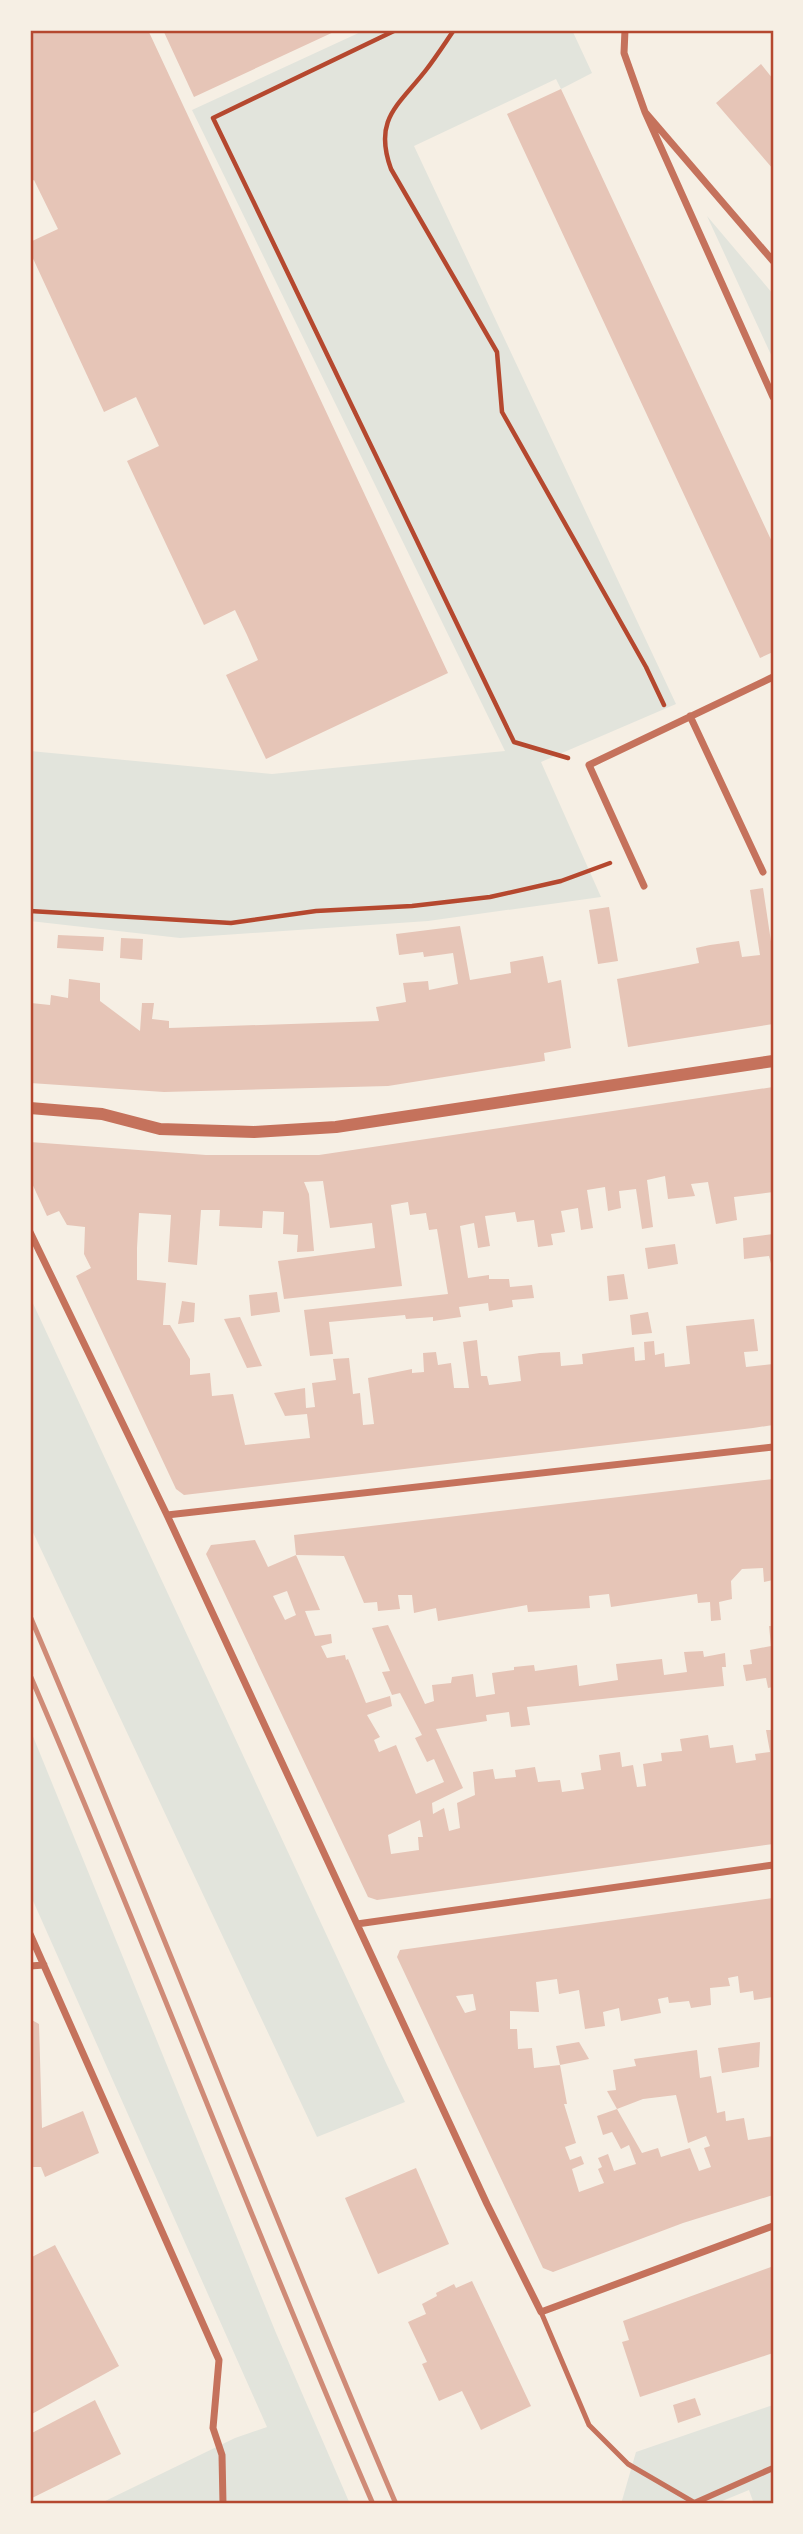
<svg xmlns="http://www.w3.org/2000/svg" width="803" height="2534" font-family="'Fira Sans Condensed',sans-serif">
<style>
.green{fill:#e2e4dc}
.building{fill:#e6c5b7;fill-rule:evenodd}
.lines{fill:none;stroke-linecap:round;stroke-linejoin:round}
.path{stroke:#b5482f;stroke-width:4.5}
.service{stroke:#c5725c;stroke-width:5}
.pedestrian{stroke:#c5725c;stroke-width:6}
.minor{stroke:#c5725c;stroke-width:7}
.tertiary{stroke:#c5725c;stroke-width:12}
.rail{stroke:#cf8b77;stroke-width:5}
.neatline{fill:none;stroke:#b5482f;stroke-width:2.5}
</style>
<rect width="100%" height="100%" fill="#f6efe4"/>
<path class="green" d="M 365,30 L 572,30 L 592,73 L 561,89 L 556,79 L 414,146 L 676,704 L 541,762 L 601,897 L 428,921 L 180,938 L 30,921 L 30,751 L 272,774 L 505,751 L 192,110 Z
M 707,216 L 773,294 L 773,359 Z
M 30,1297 L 387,2065 L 405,2102 L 317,2137 L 30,1526 Z
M 30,1729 L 276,2333 L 350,2504 L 99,2504 L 235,2438 L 267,2427 L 30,1894 Z
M 773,2405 L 773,2504 L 754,2504 L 749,2490 L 715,2504 L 621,2504 L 636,2452 Z"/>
<path class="building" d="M 30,30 L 148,30 L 448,673 L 266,759 L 226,675 L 258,660 L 247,635 L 235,610 L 204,625 L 127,461 L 159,446 L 136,397 L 104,412 L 30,252 L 30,242 L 58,229 L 34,180 L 30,182 Z
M 163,30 L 338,30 L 194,97 Z
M 761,64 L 773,79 L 773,169 L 716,103 Z
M 561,89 L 773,544 L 773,652 L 760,658 L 507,114 Z
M 763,888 L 773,955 L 773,1024 L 628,1047 L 617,979 L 699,963 L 696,948 L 710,945 L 739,941 L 742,957 L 760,955 L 750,890 Z
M 609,907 L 618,961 L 598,964 L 589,910 Z
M 460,926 L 470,980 L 511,973 L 510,962 L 543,956 L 548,983 L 561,980 L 571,1048 L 544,1053 L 545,1061 L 388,1086 L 164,1092 L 30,1083 L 31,1003 L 50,1005 L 51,995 L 68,998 L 69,979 L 100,983 L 100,1001 L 140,1031 L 142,1003 L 154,1003 L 152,1019 L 169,1021 L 169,1028 L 379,1021 L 376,1007 L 406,1002 L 403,983 L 428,981 L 429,990 L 458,984 L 453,953 L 424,957 L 423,952 L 399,955 L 396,934 Z
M 58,935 L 104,937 L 103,951 L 57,948 Z
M 121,938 L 143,939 L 142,960 L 120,958 Z
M 773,1087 L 773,1192 L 734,1197 L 737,1220 L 716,1224 L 708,1182 L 691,1184 L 695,1196 L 668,1199 L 665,1176 L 647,1180 L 653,1227 L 642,1229 L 636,1189 L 619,1191 L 621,1208 L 608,1211 L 605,1187 L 587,1190 L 593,1228 L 581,1230 L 578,1208 L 561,1211 L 565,1232 L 551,1234 L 553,1245 L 538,1247 L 534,1220 L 517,1222 L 515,1212 L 485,1216 L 490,1246 L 478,1248 L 474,1223 L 460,1226 L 468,1278 L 489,1275 L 489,1279 L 509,1279 L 510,1287 L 532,1285 L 534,1298 L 512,1300 L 513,1307 L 489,1311 L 488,1303 L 459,1307 L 461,1317 L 433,1321 L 433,1317 L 406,1319 L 405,1315 L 329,1322 L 333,1354 L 310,1356 L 304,1310 L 448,1294 L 437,1229 L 429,1230 L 426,1213 L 410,1215 L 408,1202 L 391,1205 L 402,1286 L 284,1299 L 278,1261 L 375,1248 L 372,1223 L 330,1228 L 323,1181 L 304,1182 L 309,1194 L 314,1251 L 297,1252 L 298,1235 L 283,1234 L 284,1212 L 263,1211 L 262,1228 L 219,1226 L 220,1210 L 201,1210 L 197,1265 L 168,1262 L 171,1215 L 139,1213 L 137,1248 L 137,1280 L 166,1283 L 163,1325 L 170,1325 L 190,1359 L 190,1375 L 210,1373 L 212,1396 L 233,1394 L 245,1445 L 310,1438 L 307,1414 L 285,1416 L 274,1393 L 305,1388 L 306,1408 L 315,1407 L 312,1383 L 336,1380 L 333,1359 L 349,1358 L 353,1394 L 360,1393 L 363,1425 L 374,1424 L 368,1378 L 412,1369 L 412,1373 L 424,1372 L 423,1353 L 436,1352 L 438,1365 L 451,1363 L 454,1388 L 469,1388 L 463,1342 L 477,1340 L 481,1376 L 487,1376 L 489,1385 L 521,1381 L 518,1356 L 540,1353 L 560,1352 L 561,1366 L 583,1364 L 582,1354 L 634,1347 L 635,1361 L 645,1360 L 644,1342 L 654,1341 L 655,1355 L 664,1353 L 665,1367 L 690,1364 L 686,1326 L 754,1319 L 758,1351 L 744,1352 L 746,1367 L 773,1364 L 773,1425 L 753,1428 L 184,1495 L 176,1489 L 76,1276 L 91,1268 L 84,1254 L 85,1227 L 67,1225 L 59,1211 L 47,1216 L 30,1179 L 30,1142 L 206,1155 L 319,1155 Z
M 773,1234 L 773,1271 L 769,1256 L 744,1259 L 743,1238 Z
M 675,1244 L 678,1264 L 648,1269 L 645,1248 Z
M 624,1274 L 628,1299 L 609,1301 L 607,1276 Z
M 277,1292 L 280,1312 L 251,1316 L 249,1295 Z
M 182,1301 L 195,1303 L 194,1322 L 178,1324 Z
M 648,1312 L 652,1333 L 632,1335 L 630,1315 Z
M 240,1317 L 262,1366 L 247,1368 L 224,1319 Z
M 773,1479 L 773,1580 L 764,1582 L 763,1568 L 742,1569 L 731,1581 L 732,1599 L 719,1602 L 721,1620 L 711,1621 L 710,1602 L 698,1603 L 697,1594 L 611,1607 L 609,1594 L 589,1596 L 590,1608 L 528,1612 L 527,1605 L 438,1621 L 436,1608 L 414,1613 L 412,1595 L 398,1595 L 400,1609 L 378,1611 L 377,1602 L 364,1603 L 344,1556 L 296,1555 L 320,1610 L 305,1611 L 315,1636 L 331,1634 L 332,1643 L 321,1646 L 327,1658 L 345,1655 L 346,1660 L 348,1659 L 366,1703 L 390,1696 L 392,1706 L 367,1715 L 380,1737 L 374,1740 L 379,1752 L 396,1745 L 416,1794 L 444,1782 L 434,1759 L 427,1762 L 415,1738 L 422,1735 L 400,1693 L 392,1695 L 382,1672 L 390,1671 L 372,1628 L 388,1625 L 425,1704 L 434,1701 L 432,1685 L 451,1683 L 452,1677 L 473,1674 L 476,1697 L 483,1696 L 495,1694 L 492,1673 L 514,1670 L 514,1667 L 534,1665 L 535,1671 L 577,1665 L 579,1686 L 618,1680 L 616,1664 L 662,1659 L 664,1675 L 687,1672 L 684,1652 L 703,1651 L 704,1657 L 725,1653 L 726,1667 L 722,1667 L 724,1686 L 527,1707 L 530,1725 L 511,1727 L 509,1712 L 486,1715 L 487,1721 L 436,1729 L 463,1788 L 432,1803 L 433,1814 L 444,1808 L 449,1831 L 460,1828 L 457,1803 L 475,1795 L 473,1772 L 493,1769 L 495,1779 L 516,1777 L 515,1770 L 535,1767 L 538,1782 L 560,1780 L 562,1792 L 584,1789 L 581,1773 L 601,1770 L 599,1755 L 620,1752 L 622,1767 L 633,1765 L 637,1787 L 646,1786 L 643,1764 L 662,1761 L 661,1753 L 682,1751 L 680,1739 L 708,1735 L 710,1748 L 733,1745 L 736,1763 L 756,1760 L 755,1754 L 770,1752 L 766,1730 L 773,1730 L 773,1844 L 377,1900 L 368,1897 L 206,1554 L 211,1545 L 255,1540 L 268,1567 L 296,1555 L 294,1535 ZM 287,1591 L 296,1615 L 285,1620 L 273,1596 ZM 420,1820 L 423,1837 L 418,1837 L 419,1850 L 391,1854 L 388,1835 Z
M 769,1626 L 773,1626 L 773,1687 L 768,1688 L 766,1678 L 746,1681 L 743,1665 L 752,1664 L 750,1650 L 771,1646 Z
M 773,1898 L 773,1997 L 754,2000 L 753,1991 L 740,1993 L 738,1976 L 728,1978 L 730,1986 L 710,1988 L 711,2005 L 691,2008 L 689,2001 L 669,2003 L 668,1997 L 658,1999 L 661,2013 L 621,2021 L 619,2008 L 603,2012 L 605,2026 L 585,2029 L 579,1990 L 559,1994 L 557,1979 L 536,1982 L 539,2012 L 510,2011 L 510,2029 L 517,2029 L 518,2049 L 532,2048 L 534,2068 L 560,2065 L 567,2104 L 564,2104 L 576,2143 L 565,2147 L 570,2160 L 581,2156 L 584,2164 L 572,2169 L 579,2192 L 604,2183 L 598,2169 L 602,2167 L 598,2158 L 608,2154 L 614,2171 L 636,2164 L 629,2145 L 621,2149 L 612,2132 L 603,2135 L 597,2116 L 617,2109 L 642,2153 L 658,2148 L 661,2157 L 690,2148 L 699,2171 L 711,2167 L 704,2148 L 710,2146 L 706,2136 L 688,2143 L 676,2095 L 643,2099 L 617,2109 L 607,2091 L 616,2090 L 613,2070 L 636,2066 L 634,2059 L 697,2050 L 700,2078 L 711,2076 L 717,2113 L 725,2111 L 726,2121 L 744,2118 L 748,2140 L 773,2136 L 773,2195 L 683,2223 L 553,2272 L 543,2268 L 397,1957 L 400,1950 ZM 473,1994 L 476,2010 L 465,2013 L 456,1996 Z
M 30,2019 L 39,2024 L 42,2128 L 83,2111 L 99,2153 L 45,2177 L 41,2167 L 30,2167 Z
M 579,2042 L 589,2059 L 560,2065 L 556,2046 Z
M 760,2042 L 759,2067 L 722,2073 L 718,2048 Z
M 416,2168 L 449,2244 L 378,2274 L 345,2198 Z
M 55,2245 L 119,2366 L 30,2415 L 30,2258 Z
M 771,2267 L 773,2353 L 640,2397 L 622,2342 L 629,2340 L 623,2321 Z
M 472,2281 L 531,2406 L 481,2430 L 462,2391 L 439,2401 L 422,2364 L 427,2362 L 408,2322 L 426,2314 L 422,2304 L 437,2296 L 436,2293 L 454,2284 L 456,2288 Z
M 695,2398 L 701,2415 L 678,2423 L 673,2405 Z
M 95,2400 L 121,2454 L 30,2499 L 30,2434 Z"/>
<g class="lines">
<path class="path" d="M 396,30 L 213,118 L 514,742 L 568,758
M 454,30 C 445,43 436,57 426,70 C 398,106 373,119 391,169 L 497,352 L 502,412 L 646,667 L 664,705
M 30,911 L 231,923 L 316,911 L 412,906 L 490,897 L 561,881 L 610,863"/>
<path class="service" d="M 541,2312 L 589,2425 L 628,2464 L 695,2503"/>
<path class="pedestrian" d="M 692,2504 L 773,2468"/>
<path class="minor" d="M 625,30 L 624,53 L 645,112
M 773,261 L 645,112 L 773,397
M 690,716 L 763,872
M 644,886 L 589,765 L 773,677
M 30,1232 L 167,1515 L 487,2204 L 541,2312 L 773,2226
M 167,1515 L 773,1447
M 357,1924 L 773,1865
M 30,1934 L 219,2360 L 213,2428 L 222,2455 L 223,2504
M 30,1966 L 44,1965"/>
<path class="tertiary" d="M 30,1108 L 102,1114 L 160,1129 L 254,1132 L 336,1127 L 773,1061"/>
<path class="rail" d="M 30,1616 C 156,1911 270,2210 396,2504
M 30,1675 C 149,1950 254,2230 373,2504"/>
</g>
<rect width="803" height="2534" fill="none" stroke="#f6efe4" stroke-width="63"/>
<rect x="32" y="32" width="740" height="2470" class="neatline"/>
</svg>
